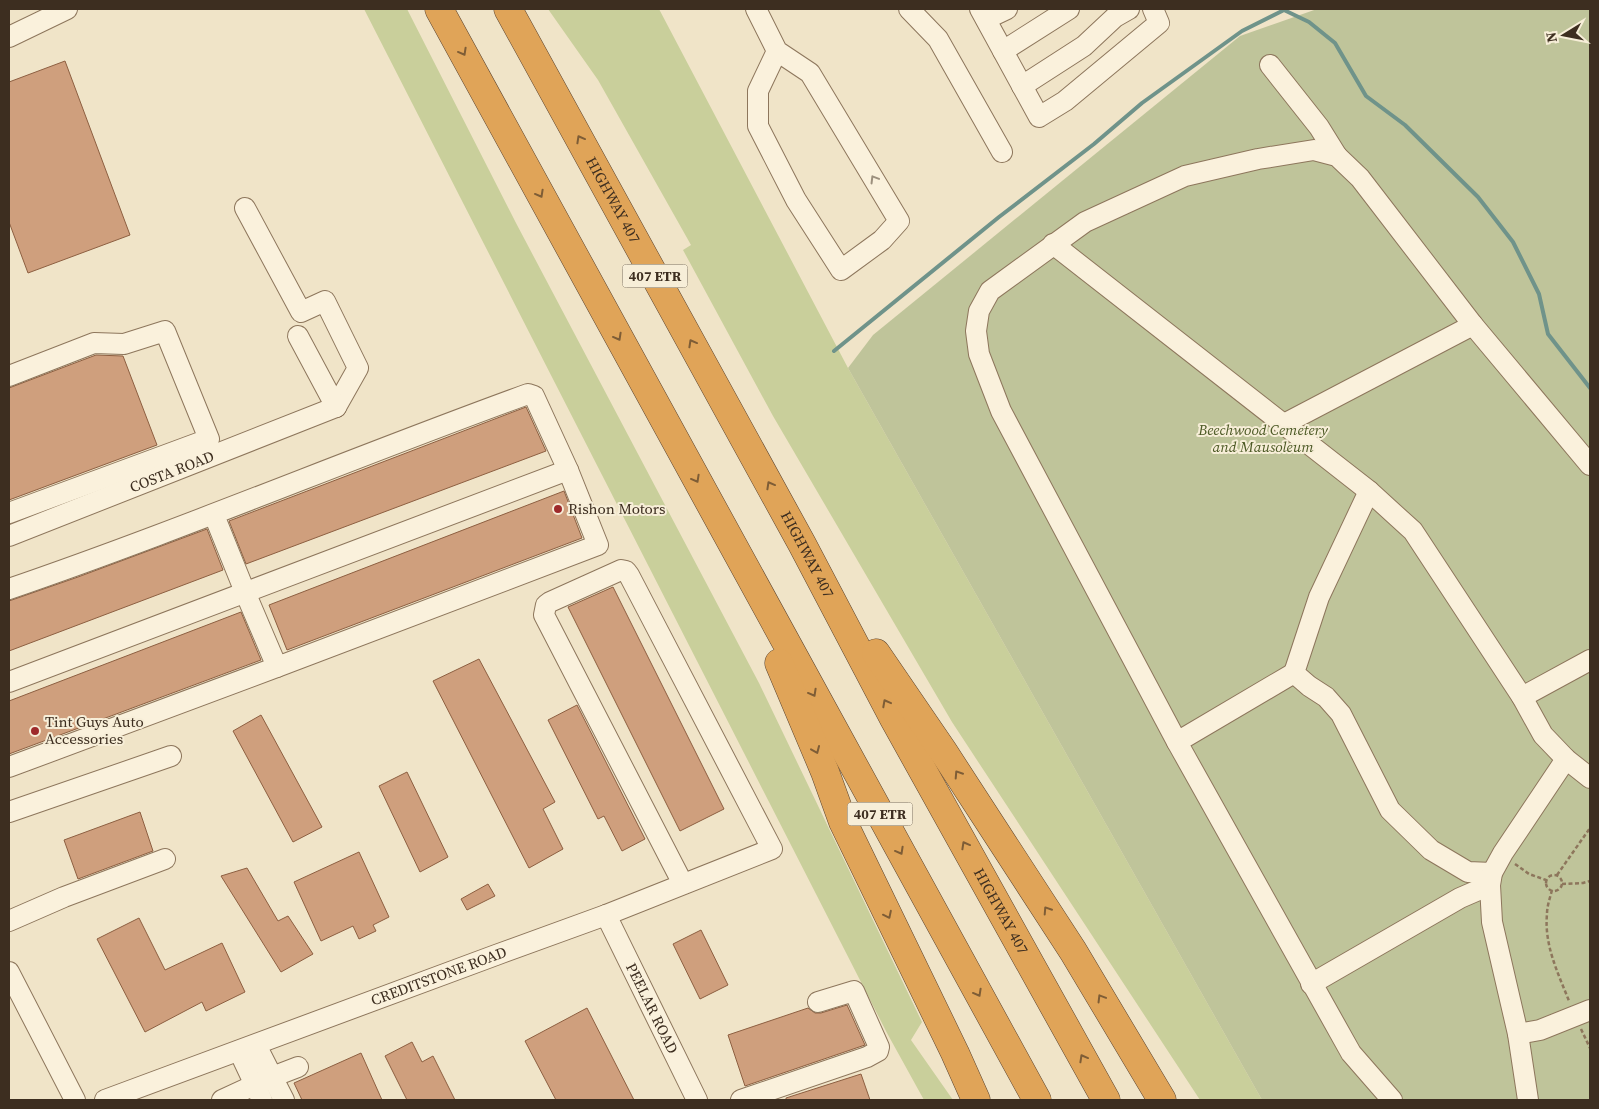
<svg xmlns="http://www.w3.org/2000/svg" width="1599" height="1109" font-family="'Source Serif 4',serif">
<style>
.green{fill:#c9cf9b}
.cemetery{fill:#bfc49a}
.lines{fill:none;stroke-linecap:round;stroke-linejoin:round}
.stream{stroke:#6f938a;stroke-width:4}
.building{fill:#cf9f7d;stroke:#8d5f41}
.minor-casing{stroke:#8d765c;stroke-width:22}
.highway-casing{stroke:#5b4430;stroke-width:29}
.path{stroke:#8d765c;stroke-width:2.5;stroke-dasharray:4 2.5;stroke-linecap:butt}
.minor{stroke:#faf1dc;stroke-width:20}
.highway{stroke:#e0a458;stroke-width:28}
.oneway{stroke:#7e5d36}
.oneway2{stroke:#9c907e}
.poi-dot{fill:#9e2a2b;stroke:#f7eed8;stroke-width:2}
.labels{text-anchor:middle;stroke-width:4;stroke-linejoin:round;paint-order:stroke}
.shield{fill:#f7eed8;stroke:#756857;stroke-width:1}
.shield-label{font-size:14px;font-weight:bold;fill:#3d2e20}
.street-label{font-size:15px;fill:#3d2e20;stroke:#f7eed8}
.park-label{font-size:15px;font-style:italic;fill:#4d5a26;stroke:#f7eed8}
.poi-label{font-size:15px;fill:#3d2e20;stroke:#f7eed8;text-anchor:start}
</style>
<rect width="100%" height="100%" fill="#f0e4c8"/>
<path class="green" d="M 364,9 L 407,9 L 516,223 L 759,683 L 922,1022 L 911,1040 L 953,1100 L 924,1100 L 887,1033 Z
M 548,9 L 659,9 L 848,368 L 1262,1100 L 1200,1100 L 952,722 L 773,416 L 683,250 L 691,245 L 598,80 Z"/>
<path class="cemetery" d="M 1317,9 L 1590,9 L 1590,1100 L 1262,1100 L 848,368 L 873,335 L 1240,36 Z"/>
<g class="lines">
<path class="stream" d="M 834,351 L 999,217 L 1094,144 L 1142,103 L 1242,31 L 1284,10 L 1309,22 L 1335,43 L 1366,96 L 1405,125 L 1478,197 L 1513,242 L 1539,294 L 1548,334 L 1590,388"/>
</g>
<path class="building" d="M 65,61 L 130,235 L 28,273 L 9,222 L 9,82 Z
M 96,355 L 123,356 L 157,445 L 9,500 L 9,388 Z
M 526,407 L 546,451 L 246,564 L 229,521 Z
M 564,491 L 582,538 L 287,650 L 269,605 Z
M 207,529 L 223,570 L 9,651 L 9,601 L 78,577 Z
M 613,587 L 724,809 L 680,831 L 568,607 Z
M 241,612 L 261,660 L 9,754 L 9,701 Z
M 479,659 L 555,802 L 543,809 L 563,849 L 529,868 L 433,681 Z
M 577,705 L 645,839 L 622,851 L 604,816 L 598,819 L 548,720 Z
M 261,715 L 322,827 L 293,842 L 233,731 Z
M 407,772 L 448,857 L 420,872 L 379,786 Z
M 140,812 L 153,851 L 78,879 L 64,840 Z
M 359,852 L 389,917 L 373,925 L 376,931 L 359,939 L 353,926 L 321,941 L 294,882 Z
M 247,868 L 278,921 L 288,916 L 313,954 L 281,972 L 221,876 Z
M 488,884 L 495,896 L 467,910 L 461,899 Z
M 139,918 L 165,970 L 222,943 L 245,992 L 206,1011 L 202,1002 L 145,1032 L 97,939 Z
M 701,930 L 728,985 L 700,999 L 673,944 Z
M 847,1005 L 865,1045 L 745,1086 L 728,1035 L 808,1008 L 815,1013 L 821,1013 Z
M 587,1008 L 634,1100 L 556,1100 L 525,1041 Z
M 412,1042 L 422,1062 L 433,1056 L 455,1100 L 407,1100 L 385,1056 Z
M 361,1053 L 382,1100 L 302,1100 L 294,1083 Z
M 861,1074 L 870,1100 L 786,1100 L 786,1098 Z"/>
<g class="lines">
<defs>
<g id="minor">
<path d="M 756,9 L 777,51 L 810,73 L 899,221 L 882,240 L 841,270 L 796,200 L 758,126 L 758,91 L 777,51"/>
<path d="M 909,9 L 938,39 L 1002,152"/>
<path d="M 980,9 L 1039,117 L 1065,101 L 1159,23 L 1153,9"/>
<path d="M 986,19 L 1007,9"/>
<path d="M 9,37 L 67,9"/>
<path d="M 1003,51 L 1069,9"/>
<path d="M 1270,65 L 1319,127 L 1337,156"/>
<path d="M 1022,86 L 1084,46 L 1115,17 L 1129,9"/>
<path d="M 245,208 L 301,312 L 325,301 L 358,368 L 336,407"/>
<path d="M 1053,244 L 1369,491 L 1413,531 L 1522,697 L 1543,735 L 1566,759 L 1590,778"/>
<path d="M 298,336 L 336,407"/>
<path d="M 9,376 L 94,343 L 124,344 L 165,331 L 209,439 L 9,513"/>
<path d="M 1284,424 L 1473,325"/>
<path d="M 1369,491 L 1319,597 L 1294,673 L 1309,686 L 1326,697 L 1341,714 L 1390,810 L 1431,850 L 1468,872 L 1492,873"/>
<path id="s1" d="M 9,536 L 336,407"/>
<path d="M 9,589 C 184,529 354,457 528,394 L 534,396 L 568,470 L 598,545 L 277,667 L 245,592 L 214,515"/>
<path d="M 1294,673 L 1177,742 L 1351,1053 L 1392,1100"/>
<path d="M 9,682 L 568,470"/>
<path d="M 1522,697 L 1590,660"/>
<path d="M 1177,742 L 1001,411 L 979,354 L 976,331 L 979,311 L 990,291 L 1085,222 L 1185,176 L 1258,159 L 1314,150 L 1337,156 L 1360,178 L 1473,325 L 1590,465"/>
<path d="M 9,767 L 277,667"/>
<path d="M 9,812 L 171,756"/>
<path id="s2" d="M 606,915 L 697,1100"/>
<path d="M 9,921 L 64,897 L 165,859"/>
<path d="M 9,972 L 75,1100"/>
<path d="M 1311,984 L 1460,898 L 1490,885"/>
<path d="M 1518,1034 L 1540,1030 L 1590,1010"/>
<path d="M 256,1045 L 284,1100"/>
<path d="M 239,1051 L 262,1100"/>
<path id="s3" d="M 105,1100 L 496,955 L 606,915 L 772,849 L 629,575 L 626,571 L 621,570 L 550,602 L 546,605 L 544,615 L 683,884"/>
<path d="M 222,1100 L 272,1077 L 298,1067"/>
<path d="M 741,1100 L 867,1057 L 878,1051 L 879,1047 L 854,991 L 818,1002"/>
<path d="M 1528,1100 L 1518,1034 L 1492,922 L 1490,885 L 1492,873 L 1503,853 L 1566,759"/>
</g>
<g id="highway">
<path d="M 439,9 L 1037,1100"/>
<path id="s4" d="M 508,9 L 802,544 L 894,719 L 1106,1100"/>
<path d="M 876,653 L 943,751 L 1073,951 L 1162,1100"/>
<path d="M 779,663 L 825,772 L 843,822 L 955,1053 L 976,1100"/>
</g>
</defs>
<use href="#minor" class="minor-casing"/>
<use href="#highway" class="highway-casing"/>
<path class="path" d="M 1515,864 L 1529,874 L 1546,880
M1546 883a8 8 0 1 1 16 0a8 8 0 1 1-16 0Z
M 1557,875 L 1590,828
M 1562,884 L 1583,883 L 1590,881
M 1552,890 C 1550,898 1547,906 1547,914 C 1544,945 1558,973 1569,1001
M 1581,1029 L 1590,1048"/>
<use href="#minor" class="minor"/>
<use href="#highway" class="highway"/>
</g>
<defs><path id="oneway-chevron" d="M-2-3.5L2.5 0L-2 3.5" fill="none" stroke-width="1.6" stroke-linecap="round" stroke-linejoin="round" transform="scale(1.25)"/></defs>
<g class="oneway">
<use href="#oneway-chevron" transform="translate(463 52) rotate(61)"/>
<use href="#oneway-chevron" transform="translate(580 139) rotate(-119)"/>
<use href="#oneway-chevron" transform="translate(540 194) rotate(61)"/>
<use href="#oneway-chevron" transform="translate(618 337) rotate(61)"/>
<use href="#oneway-chevron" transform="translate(692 343) rotate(-119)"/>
<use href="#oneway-chevron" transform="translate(696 479) rotate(61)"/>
<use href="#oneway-chevron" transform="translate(770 485) rotate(-119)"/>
<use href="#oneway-chevron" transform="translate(813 693) rotate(61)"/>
<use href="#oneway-chevron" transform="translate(886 703) rotate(-118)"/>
<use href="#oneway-chevron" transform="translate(816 750) rotate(67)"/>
<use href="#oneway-chevron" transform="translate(958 774) rotate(-123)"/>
<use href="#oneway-chevron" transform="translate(965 845) rotate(-119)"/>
<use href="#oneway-chevron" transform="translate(900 851) rotate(61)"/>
<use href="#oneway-chevron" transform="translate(1047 910) rotate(-123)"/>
<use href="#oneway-chevron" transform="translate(888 915) rotate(64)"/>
<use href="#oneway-chevron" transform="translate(978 993) rotate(61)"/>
<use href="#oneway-chevron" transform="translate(1101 998) rotate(-121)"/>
<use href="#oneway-chevron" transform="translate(1083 1058) rotate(-119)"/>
</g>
<use class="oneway2" href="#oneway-chevron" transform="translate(874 179) rotate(-121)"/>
<g class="poi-dot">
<circle cx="558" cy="509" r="5"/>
<circle cx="35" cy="731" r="5"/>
</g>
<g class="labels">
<g class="shield">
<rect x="622.5" y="264.5" width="65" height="23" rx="4"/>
<rect x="847.5" y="802.5" width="65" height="23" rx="4"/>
</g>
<g class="shield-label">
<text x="655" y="281">407 ETR</text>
<text x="880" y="819">407 ETR</text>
</g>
<g class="street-label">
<text dy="5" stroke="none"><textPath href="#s4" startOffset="218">HIGHWAY 407</textPath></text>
<text dy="5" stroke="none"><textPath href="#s1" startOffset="175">COSTA ROAD</textPath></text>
<text dy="5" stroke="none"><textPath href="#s4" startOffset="622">HIGHWAY 407</textPath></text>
<text dy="5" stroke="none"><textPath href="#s4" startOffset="1028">HIGHWAY 407</textPath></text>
<text dy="5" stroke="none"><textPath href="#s3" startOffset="356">CREDITSTONE ROAD</textPath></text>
<text dy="5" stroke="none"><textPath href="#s2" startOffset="104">PEELAR ROAD</textPath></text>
</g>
<g class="park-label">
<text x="1263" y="435">Beechwood Cemetery<tspan x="1263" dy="17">and Mausoleum</tspan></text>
</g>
<g class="poi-label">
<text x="568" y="514">Rishon Motors</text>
<text x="45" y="727">Tint Guys Auto<tspan x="45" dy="17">Accessories</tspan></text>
</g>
</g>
<rect width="1599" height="1109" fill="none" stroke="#3d2e20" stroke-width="20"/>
<g transform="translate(1564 35) rotate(260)" stroke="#f7eed8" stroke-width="4" paint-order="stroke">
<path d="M0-4L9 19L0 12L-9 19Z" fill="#3d2e20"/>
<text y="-8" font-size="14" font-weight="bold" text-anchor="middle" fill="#3d2e20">N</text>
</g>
</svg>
